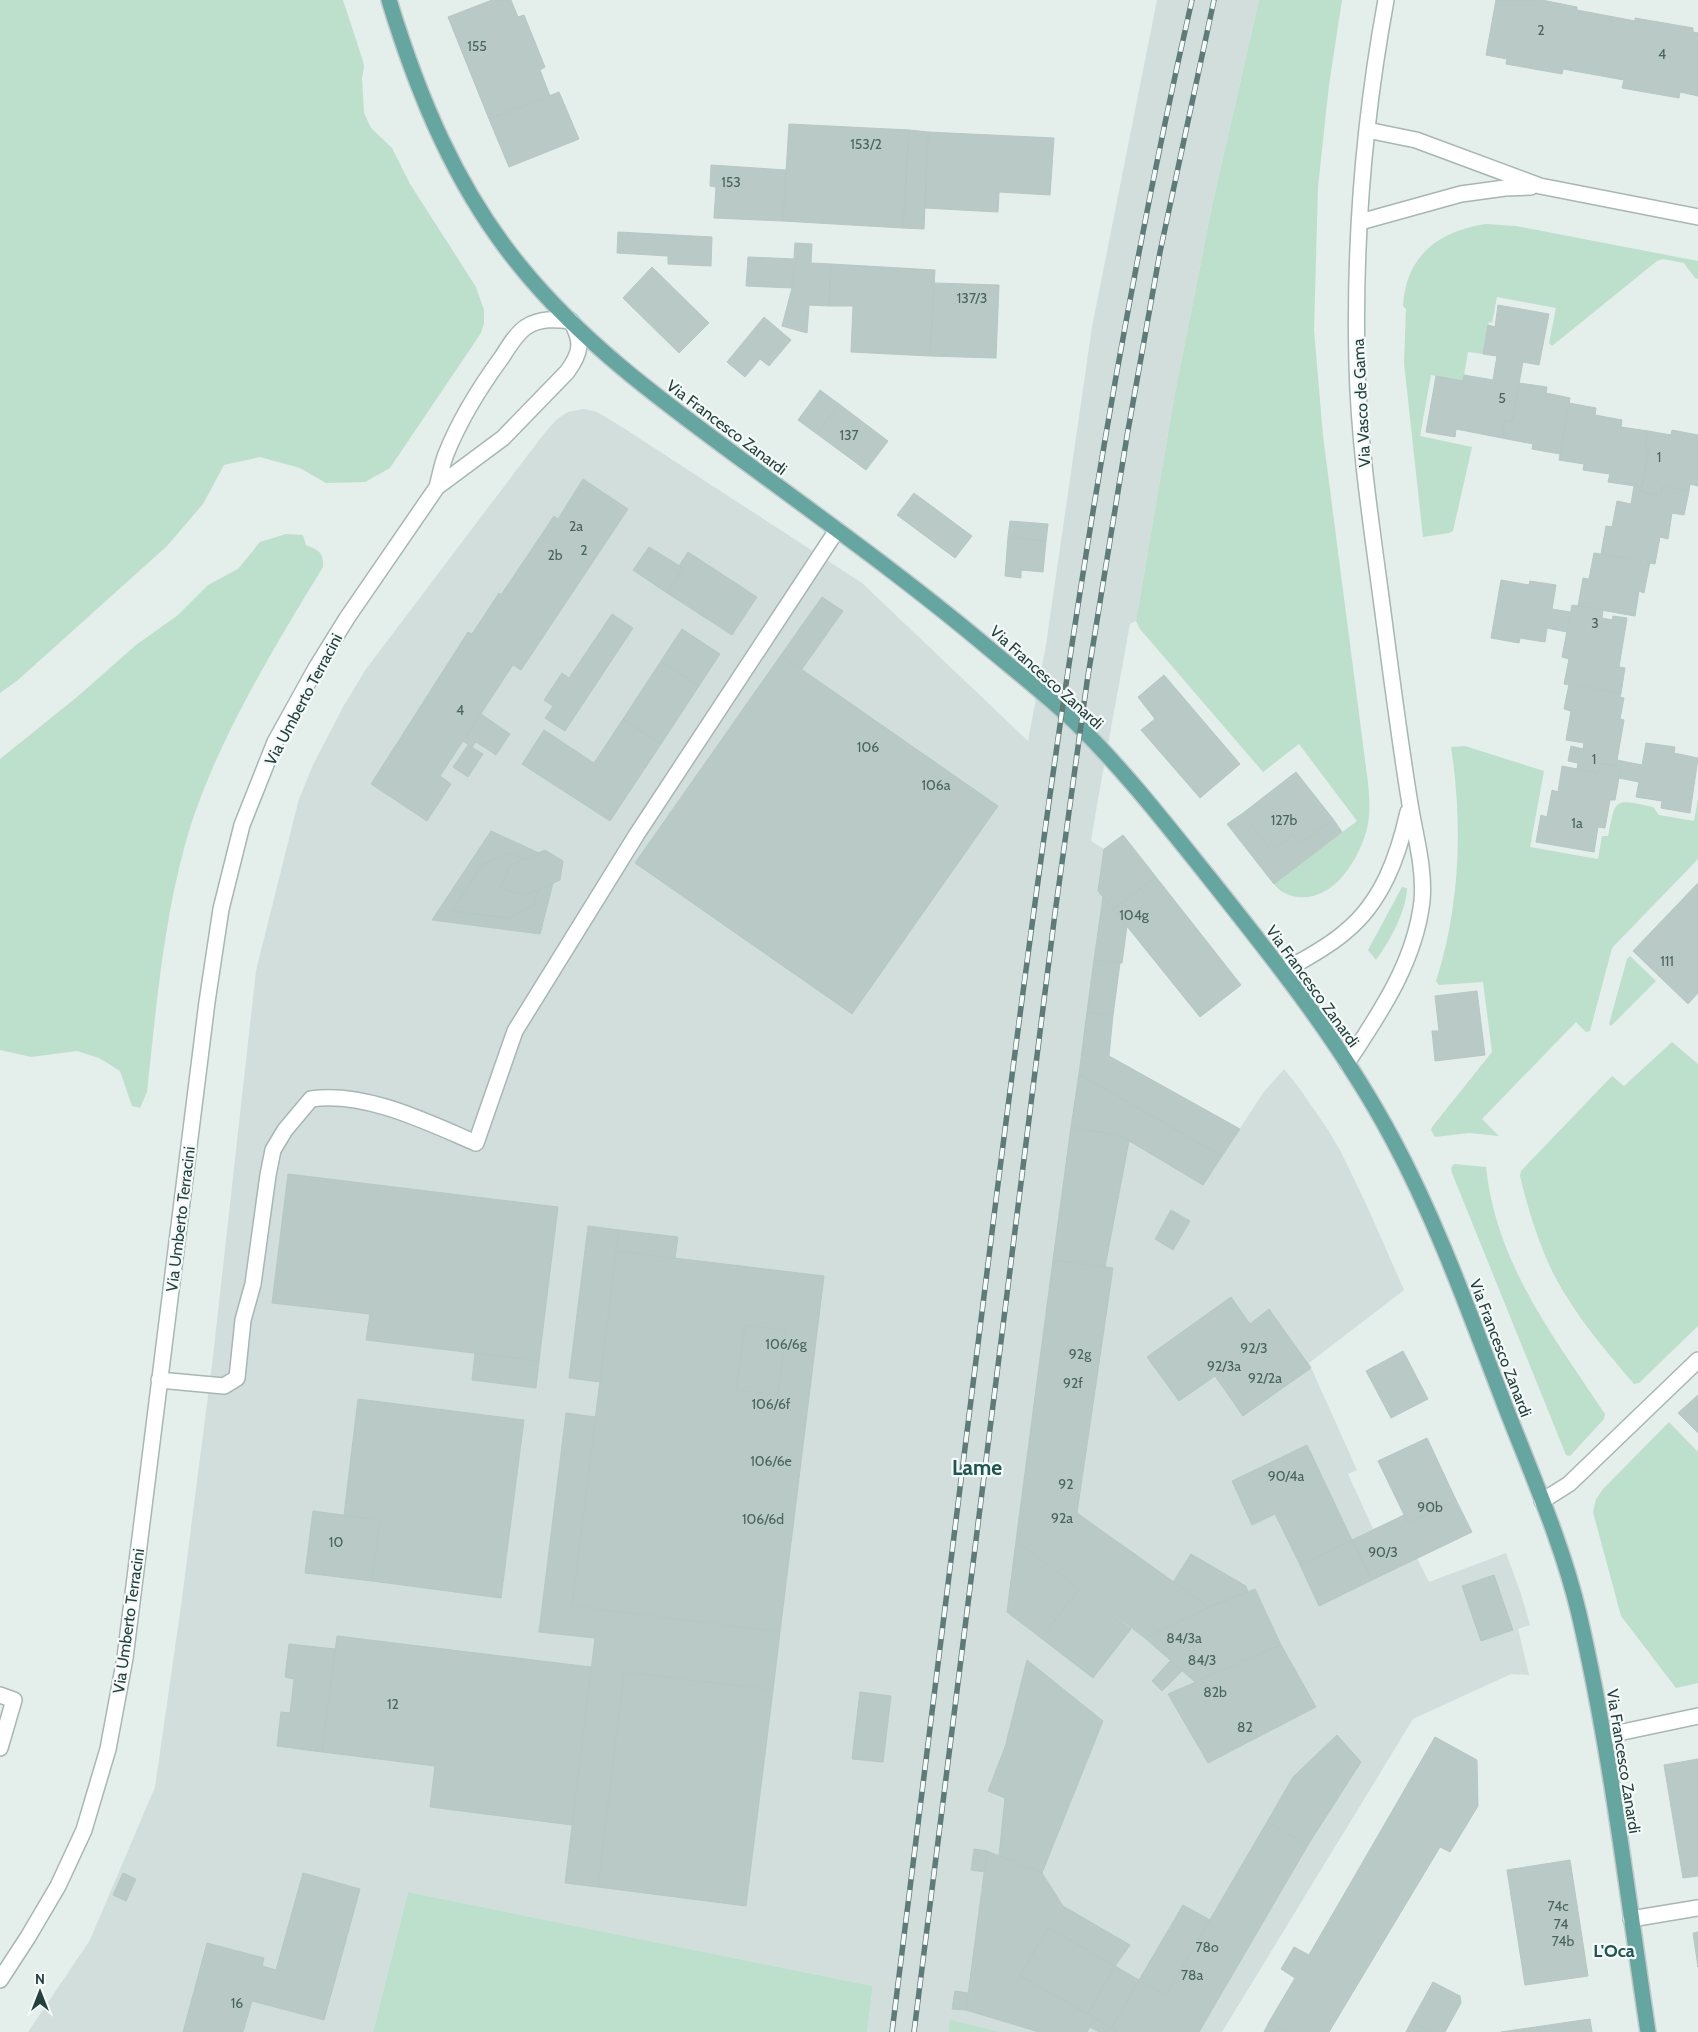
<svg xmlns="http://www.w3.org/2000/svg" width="1698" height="2032" font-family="Cabin,sans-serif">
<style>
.built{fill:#d2dedb}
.green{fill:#bce0cc}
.building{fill:#b9c9c5;stroke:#b6c8c4;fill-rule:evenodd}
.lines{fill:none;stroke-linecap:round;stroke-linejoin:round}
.minor-casing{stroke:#a6b7b4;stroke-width:18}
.major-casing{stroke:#c1cac9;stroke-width:18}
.minor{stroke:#fff;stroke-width:15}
.major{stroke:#66a6a1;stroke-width:15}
.rail-casing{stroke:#5d7c79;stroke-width:5.5}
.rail{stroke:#f5faf8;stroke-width:4;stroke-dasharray:11;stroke-linecap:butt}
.labels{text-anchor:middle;stroke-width:4.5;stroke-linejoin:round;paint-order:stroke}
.number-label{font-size:14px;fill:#486360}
.street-label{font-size:16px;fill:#22413e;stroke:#f5faf8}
.neighbourhood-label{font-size:18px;font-weight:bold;fill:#1c5551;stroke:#f5faf8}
.district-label{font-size:21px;font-weight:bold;fill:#1c5551;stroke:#f5faf8}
</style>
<rect width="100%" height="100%" fill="#e4eeeb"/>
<path class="built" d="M 1157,0 L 1259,0 L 1212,206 L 1175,393 L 1136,621 L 1130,624 L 1098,799 L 1091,841 L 1104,849 L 1098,891 L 1103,897 L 1079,1074 L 1222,1156 L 1263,1093 L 1284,1069 L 1300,1089 L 1328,1130 L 1341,1152 L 1367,1206 L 1404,1290 L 1309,1363 L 1357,1470 L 1348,1474 L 1373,1529 L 1397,1519 L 1429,1582 L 1506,1553 L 1521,1594 L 1530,1625 L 1518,1629 L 1529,1675 L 1511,1674 L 1413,1719 L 1222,2032 L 867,2032 L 873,1986 L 408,1892 L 373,2032 L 28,2032 L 90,1940 L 155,1787 L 181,1606 L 213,1357 L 256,971 L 299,799 L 313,765 L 343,707 L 366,669 L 543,435 L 557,419 L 568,412 L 584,409 L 597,412 L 625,429 L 862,583 L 1028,741 L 1046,645 L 1092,327 Z"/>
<path class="green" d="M 0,0 L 343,0 L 363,61 L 364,67 L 362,78 L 364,113 L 371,128 L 392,148 L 410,184 L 476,287 L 484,310 L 484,323 L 481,333 L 390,468 L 365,482 L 326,483 L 300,468 L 260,457 L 224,465 L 203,504 L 167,546 L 18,680 L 0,693 Z
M 1259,0 L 1342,0 L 1329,85 L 1318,187 L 1314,330 L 1323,436 L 1368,783 C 1370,803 1371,822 1363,841 C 1353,868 1330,901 1297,897 C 1287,895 1280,892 1274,884 L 1357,821 L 1299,744 L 1263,772 L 1140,629 L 1136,621 L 1175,393 L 1212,206 Z
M 1486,224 L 1516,226 L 1698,261 L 1698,279 L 1695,278 L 1684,263 L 1663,259 L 1657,261 L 1552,346 L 1549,343 L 1556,308 L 1497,297 L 1492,323 L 1489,322 L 1488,325 L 1483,354 L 1468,352 L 1463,381 L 1431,375 L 1420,436 L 1472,447 L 1453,531 L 1449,533 L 1423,537 L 1404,363 L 1406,309 L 1403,306 C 1406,256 1438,231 1486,224 Z
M 286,534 L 303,535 L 306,545 C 319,550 324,553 323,567 C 272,651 211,750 185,845 C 163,925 156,1009 147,1092 L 140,1108 L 132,1106 L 120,1071 L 99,1058 L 77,1051 L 31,1057 L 0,1050 L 0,759 L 77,697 L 136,645 L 178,615 L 208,585 L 238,569 L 260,542 Z
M 1465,746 L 1544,771 L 1530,847 L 1598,859 L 1602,836 L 1608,836 C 1616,797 1614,799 1653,807 L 1659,815 L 1694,821 L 1698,799 L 1698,859 L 1612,948 L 1590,1031 L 1586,1032 L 1576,1022 L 1482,1119 L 1499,1136 L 1469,1133 L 1435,1137 L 1431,1130 L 1432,1127 L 1492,1052 L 1483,982 L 1439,985 L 1436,981 C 1460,907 1463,824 1451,747 Z
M 1402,887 L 1407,888 C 1406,912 1390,941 1376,960 L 1368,950 Z
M 1630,956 L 1656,981 L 1611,1026 L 1609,1024 L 1627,959 Z
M 1672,1042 L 1698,1064 L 1698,1326 L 1639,1383 L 1634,1384 C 1605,1350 1574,1314 1553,1273 C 1538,1242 1528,1209 1520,1176 L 1521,1171 L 1612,1076 L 1624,1086 Z
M 1454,1164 L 1486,1167 C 1496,1263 1553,1336 1605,1414 L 1604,1419 L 1570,1456 L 1566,1455 L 1452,1173 L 1451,1168 Z
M 1669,1422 L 1698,1452 L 1698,1683 L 1676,1688 L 1621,1616 L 1593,1512 L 1596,1499 L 1603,1489 Z
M 408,1892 L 873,1986 L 867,2032 L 373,2032 Z
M 950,2020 L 999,2032 L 949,2032 Z"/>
<path class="building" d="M 492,0 L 511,0 L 518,17 L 524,15 L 545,67 L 540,70 L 550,96 L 489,119 L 448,17 Z
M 1496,0 L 1542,0 L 1577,7 L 1577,10 L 1635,21 L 1635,18 L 1693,28 L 1693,32 L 1698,33 L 1698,96 L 1680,92 L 1679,98 L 1622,88 L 1624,80 L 1563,69 L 1562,74 L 1506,64 L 1507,59 L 1486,55 Z
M 559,92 L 579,139 L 509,167 L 489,119 Z
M 789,124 L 909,130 L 903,228 L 783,221 Z
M 909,130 L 928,132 L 924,229 L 903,228 Z
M 928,132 L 1054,138 L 1050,195 L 999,192 L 998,212 L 925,208 Z
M 711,165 L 786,170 L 783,221 L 714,218 L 716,187 L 710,186 Z
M 618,232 L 712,237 L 711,266 L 668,264 L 668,256 L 617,253 Z
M 795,243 L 812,244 L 811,263 L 831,264 L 829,306 L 809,305 L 807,333 L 782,326 L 792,288 Z
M 748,257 L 795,259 L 792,288 L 746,286 Z
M 831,264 L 935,270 L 930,356 L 851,352 L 853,306 L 829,306 Z
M 652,267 L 709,323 L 679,353 L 623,298 Z
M 934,283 L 999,285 L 996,358 L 930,356 Z
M 1498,305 L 1549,314 L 1539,365 L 1523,362 L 1512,421 L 1505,420 L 1502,438 L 1456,429 L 1455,437 L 1426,432 L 1436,376 L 1463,381 L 1464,375 L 1493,380 L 1497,356 L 1483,354 L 1488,325 L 1495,327 Z
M 764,317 L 791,340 L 769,366 L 760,359 L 745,377 L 727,362 Z
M 1519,383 L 1547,387 L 1546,393 L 1570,398 L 1560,454 L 1532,449 L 1533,444 L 1502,438 L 1505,420 L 1512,421 Z
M 820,390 L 839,404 L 817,434 L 798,420 Z
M 1569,403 L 1596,408 L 1595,415 L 1622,420 L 1621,427 L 1648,431 L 1645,446 L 1649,447 L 1642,487 L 1608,482 L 1610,474 L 1583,470 L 1584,464 L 1559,460 Z
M 839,404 L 888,441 L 866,470 L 817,434 Z
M 1672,430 L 1698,435 L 1698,486 L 1690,484 L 1689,491 L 1663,486 L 1661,495 L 1641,492 L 1649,447 L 1645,446 L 1648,431 L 1671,435 Z
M 583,479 L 628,509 L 521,670 L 513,665 L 440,776 L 451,784 L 427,821 L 371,784 L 468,632 L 472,634 L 499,593 L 501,595 L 554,516 L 558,519 Z
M 1634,486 L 1642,487 L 1641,492 L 1661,495 L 1663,486 L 1689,491 L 1684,515 L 1672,513 L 1668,539 L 1660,537 L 1655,564 L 1601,554 L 1606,526 L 1612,527 L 1617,501 L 1631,504 Z
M 914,493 L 972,536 L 955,558 L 897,515 Z
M 1010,521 L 1048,524 L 1046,541 L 1008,537 Z
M 1008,537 L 1046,541 L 1043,572 L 1021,570 L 1021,578 L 1005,576 Z
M 649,547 L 683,568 L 667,593 L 633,570 Z
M 688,552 L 757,597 L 732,635 L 667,593 L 683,568 L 679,566 Z
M 1594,553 L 1650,562 L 1644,593 L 1639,591 L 1635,616 L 1578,606 L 1583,578 L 1589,579 Z
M 1501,580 L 1529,585 L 1530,581 L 1556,585 L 1552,609 L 1570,612 L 1567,632 L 1547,628 L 1545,642 L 1520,638 L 1519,643 L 1491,638 Z
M 822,597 L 843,611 L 802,669 L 781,655 Z
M 1572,605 L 1603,610 L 1602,618 L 1612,620 L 1613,616 L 1627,618 L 1619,667 L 1625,668 L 1621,693 L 1564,684 L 1569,659 L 1562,657 Z
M 612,614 L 633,628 L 565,731 L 545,718 L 553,706 L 544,700 L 562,673 L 569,678 Z
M 682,629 L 720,654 L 699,686 L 661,661 Z
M 781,655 L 998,806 L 852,1014 L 635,863 Z
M 661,661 L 699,686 L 661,744 L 623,719 Z
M 1164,675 L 1240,764 L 1200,798 L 1141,730 L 1155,719 L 1138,697 Z
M 1569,684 L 1621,693 L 1620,697 L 1624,698 L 1620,719 L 1624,720 L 1616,766 L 1600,763 L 1598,773 L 1577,769 L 1578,763 L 1568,761 L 1571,746 L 1583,749 L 1584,743 L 1566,740 L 1571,711 L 1564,709 Z
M 481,714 L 510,734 L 496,755 L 476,742 L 472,747 L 463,741 Z
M 623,719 L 661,744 L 610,821 L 522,764 L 544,730 L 594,763 Z
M 1646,743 L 1675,747 L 1674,753 L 1698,758 L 1690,813 L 1661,808 L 1662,801 L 1636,797 L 1639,782 L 1619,778 L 1621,767 L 1616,766 L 1617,760 L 1642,765 Z
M 468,745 L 483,754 L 468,777 L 453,767 Z
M 1600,763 L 1621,767 L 1615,800 L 1610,800 L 1605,828 L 1598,827 L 1594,852 L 1536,842 L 1541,815 L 1547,817 L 1552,790 L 1558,792 L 1562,766 L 1598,773 Z
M 1296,772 L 1333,819 L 1301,843 L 1293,834 L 1272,851 L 1243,813 Z
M 1243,813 L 1272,851 L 1293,834 L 1301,843 L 1333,819 L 1342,832 L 1274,884 L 1227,824 Z
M 491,831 L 539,853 L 525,859 L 509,853 L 482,865 L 452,911 L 507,918 L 533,906 L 539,890 L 553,883 L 540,934 L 432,920 Z
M 1123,835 L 1156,877 L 1113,909 L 1098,891 L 1104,849 Z
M 545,850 L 563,861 L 560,880 L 524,896 L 501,888 L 509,866 Z
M 509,853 L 525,859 L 509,866 L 501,888 L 524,896 L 539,890 L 533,906 L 507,918 L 452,911 L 482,865 Z
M 1156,877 L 1241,985 L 1200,1017 L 1113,909 Z
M 1698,883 L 1698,993 L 1688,1004 L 1633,951 Z
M 1103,897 L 1127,926 L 1122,963 L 1094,960 Z
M 1094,960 L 1120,963 L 1113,1015 L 1087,1012 Z
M 1477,991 L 1485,1055 L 1435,1061 L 1432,1031 L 1439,1031 L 1435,996 Z
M 1087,1012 L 1113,1015 L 1109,1056 L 1240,1129 L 1222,1156 L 1079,1074 Z
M 1079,1074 L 1222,1156 L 1203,1185 L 1121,1136 L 1071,1127 Z
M 1071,1127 L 1121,1136 L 1129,1141 L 1105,1267 L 1053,1260 Z
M 288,1174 L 558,1207 L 539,1361 L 366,1340 L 370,1314 L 272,1303 Z
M 1171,1210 L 1190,1221 L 1173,1250 L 1155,1239 Z
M 588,1226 L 619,1230 L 600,1382 L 569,1378 Z
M 619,1230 L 678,1237 L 675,1258 L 616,1251 Z
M 616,1251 L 824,1276 L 780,1632 L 572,1606 ZM 745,1325 L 786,1330 L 778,1395 L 736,1390 Z
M 1053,1260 L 1113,1268 L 1077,1513 L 1209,1607 L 1145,1638 L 1016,1541 Z
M 1231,1297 L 1250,1324 L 1269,1309 L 1311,1368 L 1243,1416 L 1215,1376 L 1179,1401 L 1147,1357 Z
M 745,1325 L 786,1330 L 778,1395 L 736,1390 Z
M 1403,1351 L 1428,1399 L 1391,1418 L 1366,1371 Z
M 475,1353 L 539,1361 L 536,1388 L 472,1380 Z
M 1698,1395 L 1698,1433 L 1678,1413 Z
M 358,1399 L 524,1420 L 501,1598 L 372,1581 L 380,1520 L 344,1515 Z
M 566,1413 L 596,1417 L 572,1606 L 780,1632 L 773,1690 L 624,1672 L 598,1887 L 565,1883 L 595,1638 L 539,1632 Z
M 1427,1438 L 1456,1500 L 1408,1523 L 1378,1461 Z
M 1307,1445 L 1352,1540 L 1300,1565 L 1275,1514 L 1252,1525 L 1232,1481 Z
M 1456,1500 L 1472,1532 L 1372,1580 L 1352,1540 L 1404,1515 L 1408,1523 Z
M 313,1511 L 380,1520 L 372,1581 L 305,1573 Z
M 1352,1540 L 1372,1580 L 1319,1606 L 1300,1565 Z
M 1016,1541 L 1079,1589 L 1041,1638 L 1007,1612 Z
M 1191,1554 L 1246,1586 L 1248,1592 L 1209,1607 L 1173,1582 Z
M 1494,1575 L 1513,1630 L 1481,1641 L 1462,1586 Z
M 1079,1589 L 1131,1629 L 1093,1678 L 1041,1638 Z
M 1255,1589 L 1281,1645 L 1195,1682 L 1145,1638 L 1209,1607 Z
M 337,1636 L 591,1667 L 572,1825 L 430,1807 L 435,1766 L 322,1752 Z
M 289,1644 L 335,1649 L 322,1752 L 277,1746 L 281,1712 L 290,1713 L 294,1679 L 285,1677 Z
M 1281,1645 L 1316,1707 L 1208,1763 L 1168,1694 Z
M 1027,1660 L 1103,1721 L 1042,1873 L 999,1856 L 1005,1798 L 988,1791 L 1005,1747 Z
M 1170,1661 L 1182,1671 L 1162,1691 L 1152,1681 Z
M 624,1672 L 773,1690 L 746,1906 L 598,1887 Z
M 860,1692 L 891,1696 L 883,1762 L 852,1759 Z
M 1337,1735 L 1361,1762 L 1308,1845 L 1267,1822 L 1293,1777 Z
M 1435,1737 L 1477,1760 L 1478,1806 L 1450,1852 L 1440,1847 L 1329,2032 L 1286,2032 L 1269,2022 L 1295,1978 L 1281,1969 L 1294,1947 L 1309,1955 Z
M 1698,1759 L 1698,1876 L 1683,1878 L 1664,1765 Z
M 1267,1822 L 1308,1845 L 1199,2032 L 1118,2032 L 1112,2028 L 1139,1980 L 1166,1995 Z
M 974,1849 L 987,1851 L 985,1872 L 971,1870 Z
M 987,1851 L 1042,1873 L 1063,1906 L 1130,1945 L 1115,1966 L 1048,1928 L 1020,1976 L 1095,2018 L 1087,2032 L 1039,2032 L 966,2010 Z
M 1570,1860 L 1588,1976 L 1525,1985 L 1507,1870 Z
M 123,1873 L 136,1879 L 126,1901 L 113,1895 Z
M 303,1873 L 360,1889 L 324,2020 L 252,2001 L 243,2032 L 183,2032 L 207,1943 L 264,1958 L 262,1966 L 276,1970 Z
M 1183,1905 L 1210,1920 L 1166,1995 L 1139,1980 Z
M 1048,1928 L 1115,1966 L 1088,2014 L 1020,1976 Z
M 1698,1932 L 1698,1967 L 1693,1933 Z
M 1115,1966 L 1139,1980 L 1112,2028 L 1088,2014 Z
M 1433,1982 L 1460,1996 L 1461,2003 L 1445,2032 L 1429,2032 L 1411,2022 Z
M 955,1991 L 968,1993 L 966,2010 L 952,2009 Z
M 1095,2018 L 1112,2028 L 1118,2032 L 1099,2032 L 1090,2027 Z
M 1590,2019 L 1592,2032 L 1501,2032 Z
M 1269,2022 L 1286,2032 L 1264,2032 Z
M 1411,2022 L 1429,2032 L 1406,2032 Z"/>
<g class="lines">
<defs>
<path id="minor" d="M 1367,130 L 1416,140 L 1540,186 L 1698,217
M 1360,222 L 1461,194 L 1505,188 L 1531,187
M 1284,971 C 1304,959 1327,948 1345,932 C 1382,902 1398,857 1408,812
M 1347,1063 C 1380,1013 1415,962 1422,901 C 1425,868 1415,836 1410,804 C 1400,743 1392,681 1384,620 C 1373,535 1359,450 1357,364 C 1354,243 1364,119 1386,0
M 159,1380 L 224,1386 L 237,1378 L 243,1320 L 253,1284 L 268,1175 L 273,1150 L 285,1130 L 311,1099 C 365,1091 427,1122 476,1143 L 515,1031 L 637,834 L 837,530
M 1542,1501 L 1569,1484 L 1698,1360
M 0,1695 L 14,1700 L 0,1748
M 1604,1736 L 1698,1716
M 1631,1919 L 1698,1908
M 0,1980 L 28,1937 L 58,1886 L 84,1830 L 108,1749 L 125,1658 L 207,1002 L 221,909 L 242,825 L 275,742 L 316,668 L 347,618 L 437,487 L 503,438 L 567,372 C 581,353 583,342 571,321 C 555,319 540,318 526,327 C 516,334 509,346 502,357 C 480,387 460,419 446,454 C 442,464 440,476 437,487"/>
<path id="major" d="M 389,0 C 418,95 456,188 520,266 C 583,344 665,403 745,462 C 829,524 913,584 992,651 C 1021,675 1050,698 1077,724 C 1124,770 1166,824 1207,875 C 1274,959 1342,1044 1393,1140 C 1438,1224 1470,1315 1504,1403 C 1531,1473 1562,1542 1579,1614 C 1611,1752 1627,1893 1648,2032"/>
</defs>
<use href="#minor" class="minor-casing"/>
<use href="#major" class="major-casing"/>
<use href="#minor" class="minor"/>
<use href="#major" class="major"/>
<defs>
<path id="rail" d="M 892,2032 C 927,1752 962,1472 997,1192 C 1048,792 1102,393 1192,0
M 914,2032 L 1055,913 L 1087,682 L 1127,436 L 1160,252 L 1214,0"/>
</defs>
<use href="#rail" class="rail-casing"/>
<use href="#rail" class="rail"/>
</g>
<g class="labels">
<g class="number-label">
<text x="1541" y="35">2</text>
<text x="477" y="51">155</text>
<text x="1662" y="59">4</text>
<text x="866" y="149">153/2</text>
<text x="731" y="187">153</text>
<text x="972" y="303">137/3</text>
<text x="1502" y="403">5</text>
<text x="849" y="440">137</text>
<text x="1659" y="462">1</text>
<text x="576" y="531">2a</text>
<text x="584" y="555">2</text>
<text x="555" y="560">2b</text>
<text x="1595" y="628">3</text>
<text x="460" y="715">4</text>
<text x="868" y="752">106</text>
<text x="1594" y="764">1</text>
<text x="936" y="790">106a</text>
<text x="1284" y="825">127b</text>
<text x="1577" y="828">1a</text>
<text x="1134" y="920">104g</text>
<text x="1667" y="966">111</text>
<text x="786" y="1349">106/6g</text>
<text x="1254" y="1353">92/3</text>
<text x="1080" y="1359">92g</text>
<text x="1224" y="1371">92/3a</text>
<text x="1265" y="1383">92/2a</text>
<text x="1073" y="1388">92f</text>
<text x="771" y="1409">106/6f</text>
<text x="771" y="1466">106/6e</text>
<text x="1286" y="1481">90/4a</text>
<text x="1066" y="1489">92</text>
<text x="1430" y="1512">90b</text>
<text x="1062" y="1523">92a</text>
<text x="763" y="1524">106/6d</text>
<text x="336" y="1547">10</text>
<text x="1383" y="1557">90/3</text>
<text x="1184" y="1643">84/3a</text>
<text x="1202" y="1665">84/3</text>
<text x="1215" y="1697">82b</text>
<text x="393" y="1709">12</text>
<text x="1245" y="1732">82</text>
<text x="1558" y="1911">74c</text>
<text x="1561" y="1929">74</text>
<text x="1563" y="1946">74b</text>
<text x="1207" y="1952">78o</text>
<text x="1192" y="1980">78a</text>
<text x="237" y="2008">16</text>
</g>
<g class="street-label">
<text transform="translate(1361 403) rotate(-93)" y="6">Via Vasco de Gama</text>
<text transform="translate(727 427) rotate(37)" y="6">Via Francesco Zanardi</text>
<text transform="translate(1047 677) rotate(42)" y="6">Via Francesco Zanardi</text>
<text transform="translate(303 699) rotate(-62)" y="6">Via Umberto Terracini</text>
<text transform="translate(1313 986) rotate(54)" y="6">Via Francesco Zanardi</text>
<text transform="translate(180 1219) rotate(-83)" y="6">Via Umberto Terracini</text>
<text transform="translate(1501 1348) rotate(69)" y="6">Via Francesco Zanardi</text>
<text transform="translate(128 1621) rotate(-82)" y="6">Via Umberto Terracini</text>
<text transform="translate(1624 1761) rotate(81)" y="6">Via Francesco Zanardi</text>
</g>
<g class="neighbourhood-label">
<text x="1614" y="1957">L'Oca</text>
</g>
<g class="district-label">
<text x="977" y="1475">Lame</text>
</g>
</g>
<g transform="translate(40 1992)" stroke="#f5faf8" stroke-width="4" paint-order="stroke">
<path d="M0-4L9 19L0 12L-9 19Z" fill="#22413e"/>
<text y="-8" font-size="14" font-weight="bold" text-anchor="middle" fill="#22413e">N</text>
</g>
</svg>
